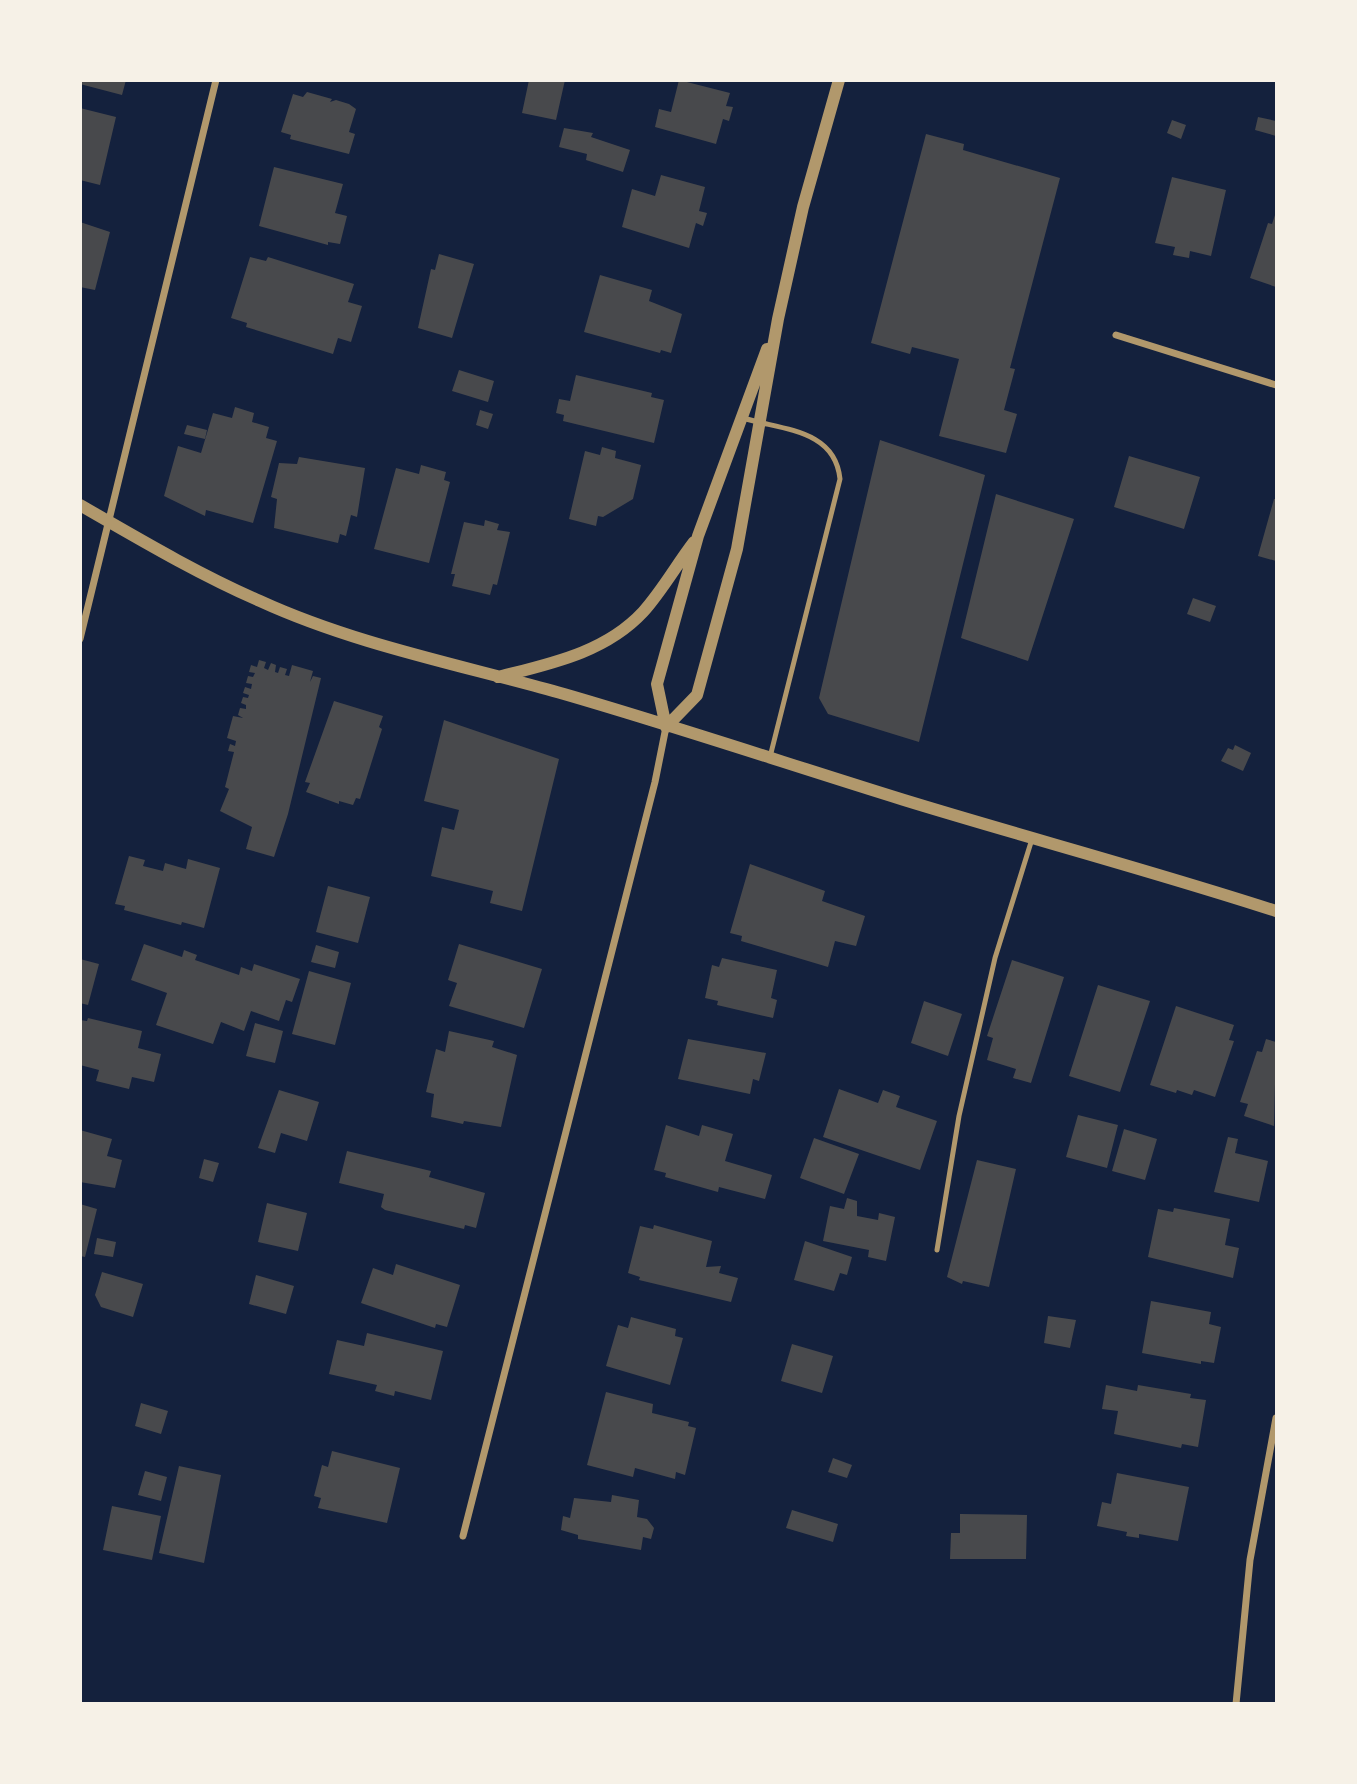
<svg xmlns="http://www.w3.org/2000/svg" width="1357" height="1784" font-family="'Work Sans',sans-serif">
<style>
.building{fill:#48494c}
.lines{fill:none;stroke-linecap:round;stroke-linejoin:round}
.service{stroke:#b1986c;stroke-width:5}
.minor{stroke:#b1986c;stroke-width:7}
.tertiary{stroke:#b1986c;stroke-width:12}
</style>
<rect width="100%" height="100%" fill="#14213d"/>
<path class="building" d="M 80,80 L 126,80 L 122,95 L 80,84 Z
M 529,80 L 565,80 L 556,120 L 522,113 Z
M 679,80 L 730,93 L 726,106 L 733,107 L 729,121 L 723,119 L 716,144 L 655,127 L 659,109 L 671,112 Z
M 307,92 L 332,99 L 330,102 L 336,100 L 349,104 L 356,109 L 349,132 L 355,134 L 349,154 L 290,139 L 291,135 L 281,132 L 293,94 L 303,97 Z
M 80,108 L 116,117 L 100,185 L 80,180 Z
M 1258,117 L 1276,121 L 1276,136 L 1255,130 Z
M 1172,120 L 1186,125 L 1181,139 L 1167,133 Z
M 564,128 L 593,133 L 591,137 L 630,150 L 623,172 L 586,160 L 587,154 L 559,147 Z
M 926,134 L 964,144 L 963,150 L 1060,178 L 1010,368 L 1015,369 L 1004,410 L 1017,414 L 1006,453 L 939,436 L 959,359 L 912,347 L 910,354 L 871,343 Z
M 274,167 L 343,184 L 335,213 L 347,216 L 340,244 L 328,242 L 328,245 L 259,226 Z
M 661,175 L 705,187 L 699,211 L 707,213 L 703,226 L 696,223 L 689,248 L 622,227 L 632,189 L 655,196 Z
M 1172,177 L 1226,190 L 1211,256 L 1190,251 L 1189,258 L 1173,255 L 1175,247 L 1155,243 Z
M 1276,212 L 1276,287 L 1250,278 L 1268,223 L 1272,224 Z
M 80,222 L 110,232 L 95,290 L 80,287 Z
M 439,254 L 474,264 L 452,338 L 418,328 L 431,269 L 435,270 Z
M 250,257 L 266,261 L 268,257 L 354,284 L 348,302 L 362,306 L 351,342 L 338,338 L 333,354 L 246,327 L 247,323 L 231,318 Z
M 600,275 L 652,290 L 649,301 L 682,314 L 671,353 L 661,350 L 660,353 L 584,332 Z
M 459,370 L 494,381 L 488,402 L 452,391 Z
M 576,375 L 652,393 L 651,397 L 664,400 L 654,443 L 563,421 L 564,415 L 556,413 L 559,399 L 570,401 Z
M 235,407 L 254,413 L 252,422 L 269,427 L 266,438 L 277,441 L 253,523 L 206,510 L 205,516 L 164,496 L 178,446 L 201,453 L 213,413 L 232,418 Z
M 480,410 L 493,414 L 488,429 L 476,425 Z
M 187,425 L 207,430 L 205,439 L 184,434 Z
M 880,440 L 985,475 L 919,742 L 828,714 L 819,698 Z
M 602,447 L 616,451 L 615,458 L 641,465 L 633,499 L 603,517 L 598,516 L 596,526 L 569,519 L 585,451 L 600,455 Z
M 1129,456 L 1200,477 L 1184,529 L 1114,507 Z
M 299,457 L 365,468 L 357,517 L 351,515 L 346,536 L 340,534 L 338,543 L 274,528 L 277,499 L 271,497 L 279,463 L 297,464 Z
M 421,465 L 446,472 L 444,480 L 450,482 L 429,563 L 374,549 L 396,468 L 419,474 Z
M 996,494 L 1074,519 L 1028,661 L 961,638 Z
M 1274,499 L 1276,499 L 1276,561 L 1258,556 Z
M 485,520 L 499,524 L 497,530 L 510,532 L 497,585 L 493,584 L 490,595 L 452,586 L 455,574 L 451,574 L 464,522 L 484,526 Z
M 1193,598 L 1216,606 L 1210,622 L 1187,614 Z
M 259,660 L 266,662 L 264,668 L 268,670 L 271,663 L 276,665 L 275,672 L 278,673 L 280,667 L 287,669 L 285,675 L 289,676 L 292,665 L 313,671 L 310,682 L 313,676 L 321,678 L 288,814 L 274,857 L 246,849 L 252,827 L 220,811 L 229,789 L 225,787 L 234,752 L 228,751 L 230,744 L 235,746 L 236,741 L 227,738 L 233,716 L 243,718 L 238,715 L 240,708 L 246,709 L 246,705 L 241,703 L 243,697 L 248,698 L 249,695 L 243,693 L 245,687 L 251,689 L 252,684 L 246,683 L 248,676 L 253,677 L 255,673 L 249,672 L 251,665 L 257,667 Z
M 334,701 L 383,716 L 379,727 L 382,729 L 360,799 L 356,798 L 353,805 L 339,801 L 339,804 L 306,792 L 310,783 L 305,782 Z
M 444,720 L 559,759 L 522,911 L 490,903 L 493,891 L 431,876 L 442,827 L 454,830 L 459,810 L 424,801 Z
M 1235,745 L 1251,753 L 1243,771 L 1221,761 L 1228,748 L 1233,750 Z
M 129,856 L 145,860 L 143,866 L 163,871 L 165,863 L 186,869 L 188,859 L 220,868 L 204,928 L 182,922 L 181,925 L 124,910 L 125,906 L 115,904 Z
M 750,864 L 825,891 L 822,901 L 865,916 L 856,946 L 835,941 L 828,967 L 741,941 L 742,936 L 730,933 Z
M 328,886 L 370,897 L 358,943 L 316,932 Z
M 144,944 L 182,957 L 184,950 L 197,955 L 195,960 L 239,975 L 241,967 L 252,971 L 254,964 L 300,979 L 292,1002 L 286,1000 L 279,1021 L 251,1011 L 244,1031 L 221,1022 L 213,1044 L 156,1025 L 167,993 L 131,980 Z
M 459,944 L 542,969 L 524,1028 L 449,1006 L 457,983 L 448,980 Z
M 316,945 L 339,952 L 335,968 L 311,962 Z
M 722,958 L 777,970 L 771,998 L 777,1000 L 773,1018 L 717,1005 L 718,1001 L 705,998 L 712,965 L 719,967 Z
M 80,959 L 99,964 L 88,1005 L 80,1003 Z
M 1012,960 L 1064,977 L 1031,1083 L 1013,1078 L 1016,1069 L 987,1060 L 993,1038 L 987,1036 Z
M 309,971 L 351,983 L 335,1045 L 292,1034 Z
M 1098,985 L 1150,1001 L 1120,1092 L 1069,1076 Z
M 924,1001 L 962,1014 L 948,1056 L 911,1043 Z
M 1176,1006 L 1234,1025 L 1229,1040 L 1234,1041 L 1215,1097 L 1194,1090 L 1192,1095 L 1177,1090 L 1176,1093 L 1150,1085 Z
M 88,1018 L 142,1031 L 138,1048 L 161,1054 L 154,1082 L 132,1077 L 129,1089 L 96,1081 L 99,1070 L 80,1065 L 80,1020 L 87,1021 Z
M 255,1023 L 283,1031 L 275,1063 L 246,1056 Z
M 449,1031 L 494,1041 L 492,1047 L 517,1055 L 501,1127 L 464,1121 L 463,1124 L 431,1117 L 434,1094 L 426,1092 L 436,1049 L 445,1052 Z
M 688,1039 L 766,1053 L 759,1081 L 753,1079 L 750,1094 L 678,1079 Z
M 1266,1039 L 1276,1042 L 1274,1126 L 1244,1116 L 1248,1104 L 1240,1102 L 1257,1051 L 1262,1052 Z
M 839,1089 L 878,1103 L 883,1090 L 900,1096 L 896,1107 L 937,1121 L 920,1170 L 823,1137 Z
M 279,1090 L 319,1102 L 307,1141 L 281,1133 L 275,1153 L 258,1148 Z
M 1078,1115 L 1118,1125 L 1107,1168 L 1066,1157 Z
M 666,1125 L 699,1136 L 702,1125 L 733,1134 L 725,1161 L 772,1175 L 765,1199 L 719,1187 L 718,1192 L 665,1177 L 666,1173 L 654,1170 Z
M 1124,1129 L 1157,1139 L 1145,1180 L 1112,1171 Z
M 80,1130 L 112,1139 L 107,1156 L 122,1160 L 115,1188 L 80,1182 Z
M 1228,1137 L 1238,1139 L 1235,1153 L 1268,1161 L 1259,1202 L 1214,1192 Z
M 814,1138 L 859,1154 L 844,1194 L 800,1178 Z
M 347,1151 L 431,1171 L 429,1177 L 485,1193 L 476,1228 L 465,1225 L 464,1229 L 385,1210 L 381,1207 L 384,1194 L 339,1183 Z
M 204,1159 L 219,1163 L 213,1182 L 199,1178 Z
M 977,1160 L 1016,1169 L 989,1287 L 963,1281 L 962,1284 L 947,1277 Z
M 847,1198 L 857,1201 L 857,1216 L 878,1220 L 879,1213 L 895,1217 L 886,1261 L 868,1257 L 869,1250 L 823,1241 L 830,1206 L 844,1209 Z
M 267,1203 L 307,1213 L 298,1251 L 258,1242 Z
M 80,1204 L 97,1209 L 85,1257 L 80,1256 Z
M 1174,1208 L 1230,1219 L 1225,1245 L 1239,1248 L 1233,1278 L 1148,1257 L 1158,1209 L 1173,1212 Z
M 654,1225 L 712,1241 L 706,1267 L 721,1266 L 719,1273 L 738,1278 L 731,1302 L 639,1280 L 640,1277 L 628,1273 L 640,1226 L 653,1229 Z
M 97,1238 L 116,1242 L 113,1257 L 94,1254 Z
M 805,1241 L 852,1257 L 847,1275 L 840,1273 L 834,1291 L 794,1280 Z
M 396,1264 L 460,1285 L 447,1327 L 436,1324 L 435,1328 L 361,1303 L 373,1268 L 393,1275 Z
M 102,1272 L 143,1284 L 133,1317 L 101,1307 L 95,1295 Z
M 256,1275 L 294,1286 L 286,1314 L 249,1304 Z
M 1151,1301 L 1211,1312 L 1209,1324 L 1221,1327 L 1214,1363 L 1201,1361 L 1201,1364 L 1142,1353 Z
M 1048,1316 L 1076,1320 L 1070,1348 L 1044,1343 Z
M 631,1317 L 676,1329 L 675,1336 L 683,1338 L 670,1385 L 606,1366 L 618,1325 L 628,1328 Z
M 367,1333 L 443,1351 L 431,1400 L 395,1391 L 394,1396 L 375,1391 L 377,1385 L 329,1374 L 337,1340 L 364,1346 Z
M 792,1344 L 833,1356 L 822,1393 L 781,1381 Z
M 1106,1385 L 1137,1391 L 1138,1385 L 1191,1394 L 1190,1398 L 1206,1400 L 1198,1447 L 1182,1444 L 1181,1448 L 1114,1434 L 1118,1411 L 1102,1409 Z
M 606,1392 L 653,1404 L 652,1413 L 689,1422 L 688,1426 L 696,1428 L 685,1475 L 676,1472 L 675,1479 L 635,1468 L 633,1477 L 587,1465 Z
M 141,1403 L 168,1411 L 161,1434 L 135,1426 Z
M 332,1451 L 400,1468 L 387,1523 L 318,1508 L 321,1498 L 314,1496 L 322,1465 L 328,1467 Z
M 833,1458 L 852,1465 L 847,1478 L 828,1472 Z
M 179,1466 L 221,1475 L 204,1563 L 159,1553 Z
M 145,1471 L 167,1477 L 161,1501 L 138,1495 Z
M 1117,1473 L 1189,1487 L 1178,1541 L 1139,1534 L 1139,1538 L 1126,1536 L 1127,1532 L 1097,1526 L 1102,1502 L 1111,1504 Z
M 612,1495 L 639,1500 L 637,1517 L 647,1519 L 654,1528 L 651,1539 L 643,1537 L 641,1550 L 578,1539 L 578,1535 L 561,1530 L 563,1516 L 570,1518 L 574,1498 L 611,1502 Z
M 112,1506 L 161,1516 L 152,1560 L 103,1550 Z
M 792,1510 L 838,1524 L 833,1542 L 786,1528 Z
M 960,1514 L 1027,1515 L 1026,1559 L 950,1559 L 951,1533 L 960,1533 Z"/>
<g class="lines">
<path class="service" d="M 743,418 C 782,430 835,429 840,479 L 770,757
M 937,1250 L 959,1116 L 995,958 L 1032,839"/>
<path class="minor" d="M 1116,335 L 1276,385
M 80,639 L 216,80
M 463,1536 L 655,782 L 666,727
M 1236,1704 L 1250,1560 L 1276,1418"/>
<path class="tertiary" d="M 80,505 C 139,539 198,574 260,601 C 356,645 462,665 564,694 C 678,727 791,765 904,800 C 1028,838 1153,871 1276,911
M 498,677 C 549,664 605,653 643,612 C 662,591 677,564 694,542
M 666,727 L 697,695 L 737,549 L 778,319 L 803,207 L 839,80
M 666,727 L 657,684 L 698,536 L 767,349"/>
</g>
<rect width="1357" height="1784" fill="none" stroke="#f6f1e7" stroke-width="164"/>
</svg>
